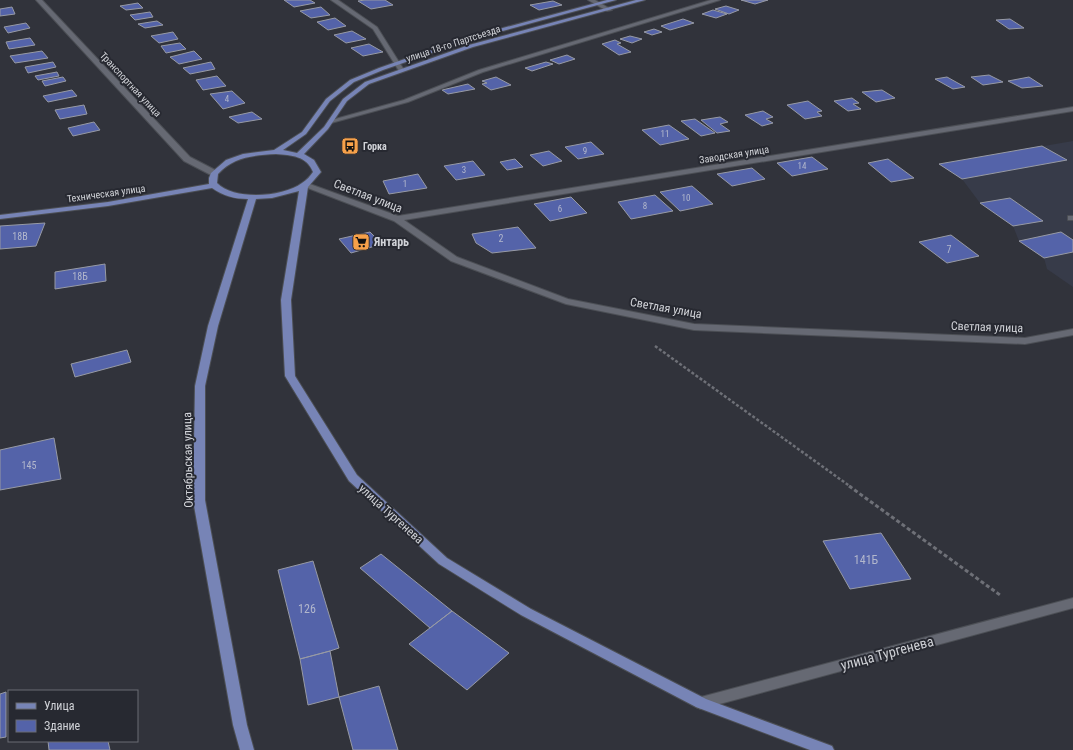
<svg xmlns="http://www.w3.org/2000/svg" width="1073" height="750" font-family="'Roboto Condensed',sans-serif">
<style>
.built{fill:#373b49}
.building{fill:#5463a9;stroke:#979aa4}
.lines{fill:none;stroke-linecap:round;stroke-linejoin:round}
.minor-casing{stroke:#4c4f55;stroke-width:2}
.major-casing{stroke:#4c4f55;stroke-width:2}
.path-far1{stroke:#6e7077;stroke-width:2.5;stroke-dasharray:3 2;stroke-linecap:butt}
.path{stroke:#6e7077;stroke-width:3;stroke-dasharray:4 2.5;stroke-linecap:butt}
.minor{fill:#666973;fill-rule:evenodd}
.major{fill:#7784b6;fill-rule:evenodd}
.labels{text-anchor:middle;stroke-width:4;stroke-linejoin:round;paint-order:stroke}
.far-number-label{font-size:9px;fill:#b2b7cc}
.far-street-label{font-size:10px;fill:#d1d3d8;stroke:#272931}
.far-poi-label{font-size:10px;font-weight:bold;fill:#d1d3d8;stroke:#272931;text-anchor:start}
.number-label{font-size:10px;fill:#b2b7cc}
.street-label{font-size:12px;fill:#d1d3d8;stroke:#272931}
.poi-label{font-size:12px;font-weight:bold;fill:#d1d3d8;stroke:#272931;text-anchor:start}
.near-number-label{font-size:12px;fill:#b2b7cc}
.near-street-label{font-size:14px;fill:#d1d3d8;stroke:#272931}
</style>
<rect width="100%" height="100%" fill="#31333b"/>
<path class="built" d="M 1073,141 L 1073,287 L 1047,269 L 1044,258 L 1019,241 L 1013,226 L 980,203 L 962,179 L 939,164 Z"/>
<path class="building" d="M 284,0 L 310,0 L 315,3 L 294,7 Z
M 365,0 L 385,0 L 393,5 L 371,9 L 358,1 Z
M 741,0 L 768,0 L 755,4 Z
M 553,1 L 562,5 L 539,10 L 530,5 Z
M 138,3 L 143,8 L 126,10 L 120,6 Z
M 726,6 L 739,10 L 729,14 L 715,9 Z
M 12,7 L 15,14 L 0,16 L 0,9 Z
M 321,7 L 330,15 L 311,18 L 300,11 Z
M 713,10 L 727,14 L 716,18 L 702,14 Z
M 150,12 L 153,17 L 135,20 L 130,15 Z
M 335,18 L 346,26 L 328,30 L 317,22 Z
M 683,19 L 694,23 L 670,30 L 661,26 Z
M 1010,19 L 1024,28 L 1009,29 L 996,20 Z
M 157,21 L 163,25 L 145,28 L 138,24 Z
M 26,23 L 30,28 L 8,33 L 4,27 Z
M 654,29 L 662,32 L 652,35 L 644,32 Z
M 352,31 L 366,39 L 346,43 L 334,35 Z
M 173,32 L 178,39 L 159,43 L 151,36 Z
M 630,36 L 642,39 L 632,43 L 620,39 Z
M 30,38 L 35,45 L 9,49 L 6,42 Z
M 615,40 L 621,43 L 617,44 L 631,52 L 619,55 L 602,44 Z
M 180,43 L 186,49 L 166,53 L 161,46 Z
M 369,44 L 383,52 L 363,56 L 351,48 Z
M 42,51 L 48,58 L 15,63 L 10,56 Z
M 194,51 L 202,59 L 179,64 L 170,57 Z
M 567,55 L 575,59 L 559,64 L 550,60 Z
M 53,62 L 56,67 L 28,73 L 25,67 Z
M 211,62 L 215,69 L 190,74 L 183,68 Z
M 546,62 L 553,64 L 532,71 L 525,68 Z
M 57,72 L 59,76 L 38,80 L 35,76 Z
M 989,75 L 1003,82 L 983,85 L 971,77 Z
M 217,76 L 226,86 L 203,90 L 196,80 Z
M 63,77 L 66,81 L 45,86 L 42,81 Z
M 496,77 L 511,85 L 491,90 L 482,84 L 487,83 L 482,81 Z
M 947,77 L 965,87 L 953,89 L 935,79 Z
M 1029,77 L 1043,86 L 1022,88 L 1008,81 Z
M 468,84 L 475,89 L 448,94 L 442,90 Z
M 72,90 L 77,96 L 48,102 L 43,96 Z
M 882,90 L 895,98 L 876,102 L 862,92 Z
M 232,91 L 245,103 L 223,109 L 210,94 Z
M 852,98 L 859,103 L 853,104 L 861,109 L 848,111 L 834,101 Z
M 808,101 L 822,111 L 817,112 L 822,116 L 805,119 L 787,105 Z
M 84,105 L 87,114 L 60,119 L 55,110 Z
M 763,111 L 773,117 L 766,119 L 773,123 L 762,126 L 745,115 Z
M 252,112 L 262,119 L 238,123 L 229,117 Z
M 720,117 L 728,122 L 720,124 L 730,131 L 717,133 L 701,120 Z
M 695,119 L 715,133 L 701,136 L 681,121 Z
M 94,122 L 100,130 L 73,136 L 68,128 Z
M 669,125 L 689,139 L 660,145 L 642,130 Z
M 591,142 L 604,154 L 578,159 L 565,147 Z
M 1042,146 L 1067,160 L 962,179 L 939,164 Z
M 549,151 L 562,161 L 543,166 L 530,155 Z
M 812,157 L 828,169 L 792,176 L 777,163 Z
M 515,159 L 523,167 L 507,170 L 500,162 Z
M 888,159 L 914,178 L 891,182 L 868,163 Z
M 473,161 L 485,175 L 456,180 L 444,166 Z
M 752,168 L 765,179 L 732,186 L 717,174 Z
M 418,174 L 427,188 L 389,194 L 383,181 Z
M 692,186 L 713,204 L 680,211 L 660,192 Z
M 655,195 L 673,211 L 631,219 L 618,202 Z
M 571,197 L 587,213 L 550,221 L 534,204 Z
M 1010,198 L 1043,221 L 1013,226 L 980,203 Z
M 45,223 L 36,246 L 0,249 L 0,226 Z
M 518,227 L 536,248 L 492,253 L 476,243 L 472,234 Z
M 370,232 L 382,244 L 351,253 L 339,239 Z
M 1061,232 L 1073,240 L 1073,252 L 1044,258 L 1019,241 Z
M 951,235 L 979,256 L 947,263 L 919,242 Z
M 105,264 L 106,281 L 55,289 L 55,272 Z
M 127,350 L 131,362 L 75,377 L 71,364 Z
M 54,438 L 61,479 L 0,490 L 0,450 Z
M 881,533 L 911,579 L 850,589 L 823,541 Z
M 381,554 L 452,611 L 430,628 L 360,568 Z
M 313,561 L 339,648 L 330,651 L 300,659 L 278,570 Z
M 452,611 L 509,653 L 467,690 L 409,644 Z
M 330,651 L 339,697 L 308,705 L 300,659 Z
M 379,686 L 398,750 L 353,750 L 339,697 Z
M 6,692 L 6,737 L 0,738 L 0,694 Z
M 48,741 L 108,741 L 110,750 L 49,750 Z"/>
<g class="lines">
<defs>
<path id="minor" d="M 36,0 L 42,0 L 190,157 L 217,171 L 217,175 L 211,175 L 184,161 Z
M 331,0 L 338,0 L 377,27 L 404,70 L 403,71 L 399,71 L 373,29 Z
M 588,0 L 595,0 L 612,10 L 607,11 Z
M 711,0 L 720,0 L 483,72 L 408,102 L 331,123 L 328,121 L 404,100 L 479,70 Z
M 1073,107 L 1073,111 L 404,220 L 457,257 L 568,299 L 694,324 L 1025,338 L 1073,329 L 1073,335 L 1025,344 L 694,330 L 566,304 L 451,261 L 394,221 L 300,185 L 304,183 L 307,183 L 398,216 Z
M 1068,216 L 1073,216 L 1073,220 L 1068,220 Z
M 1073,598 L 1073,608 L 701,709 L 696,707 L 694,703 L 696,699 L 701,697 Z"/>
<path id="major" d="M 607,0 L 616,0 L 466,41 L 383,70 L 354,82 L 330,101 L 306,134 L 283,150 L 297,153 L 324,127 L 343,99 L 365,82 L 469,45 L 636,0 L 645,0 L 473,47 L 369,84 L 347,101 L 328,129 L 304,154 L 314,160 L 321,172 L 308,187 L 291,300 L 295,376 L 357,475 L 447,558 L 531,609 L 706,699 L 832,746 L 834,750 L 810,750 L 696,707 L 521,615 L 439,564 L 349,481 L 285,376 L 281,300 L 299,191 L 272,198 L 256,199 L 218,326 L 205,386 L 205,500 L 247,725 L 254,750 L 240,750 L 233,725 L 193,500 L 195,386 L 208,326 L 248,199 C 235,199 223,196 212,188 L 108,206 L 0,219 L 0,215 L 108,202 L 209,184 L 209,178 L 211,173 L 226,160 L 243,154 L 274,150 L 302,132 L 326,99 L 350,80 L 379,68 L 462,39 ZM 276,154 C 291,155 307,156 313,172 C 310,176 307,180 302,183 C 283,197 235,201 217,183 L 218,174 C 233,157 254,155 276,154 Z"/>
</defs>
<use href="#minor" class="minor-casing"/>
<use href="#major" class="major-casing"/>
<path class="path-far1" d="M 655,346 L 851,487"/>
<path class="path" d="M 849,486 L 1000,595"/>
<use href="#minor" class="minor"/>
<use href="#major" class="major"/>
</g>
<defs>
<symbol id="bus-square" viewBox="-11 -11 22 22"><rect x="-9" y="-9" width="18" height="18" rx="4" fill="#f7a14a" stroke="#272931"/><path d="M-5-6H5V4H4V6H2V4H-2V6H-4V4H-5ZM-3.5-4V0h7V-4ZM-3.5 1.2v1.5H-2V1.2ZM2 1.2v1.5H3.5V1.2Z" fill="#111"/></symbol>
<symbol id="supermarket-square" viewBox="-11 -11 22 22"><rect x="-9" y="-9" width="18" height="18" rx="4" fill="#f7a14a" stroke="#272931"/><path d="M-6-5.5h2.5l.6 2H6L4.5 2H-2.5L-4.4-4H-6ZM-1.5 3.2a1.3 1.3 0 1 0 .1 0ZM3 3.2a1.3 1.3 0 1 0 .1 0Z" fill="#111"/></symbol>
</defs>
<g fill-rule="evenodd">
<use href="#bus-square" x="340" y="136" width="20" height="20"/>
<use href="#supermarket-square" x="351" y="232" width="20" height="20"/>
</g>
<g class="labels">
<g class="far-number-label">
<text x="227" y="102">4</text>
<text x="665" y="137">11</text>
<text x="585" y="154">9</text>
<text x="802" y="169">14</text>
<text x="464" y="173">3</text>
<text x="405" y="187">1</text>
<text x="686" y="201">10</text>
<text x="645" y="209">8</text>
<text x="560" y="212">6</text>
</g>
<g class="far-street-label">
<text transform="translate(453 43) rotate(-18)" y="4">улица 18-го Партсъезда</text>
<text transform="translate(131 84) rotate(47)" y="4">Транспортная улица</text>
<text transform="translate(734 154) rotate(-9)" y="4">Заводская улица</text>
<text transform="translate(106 193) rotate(-8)" y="4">Техническая улица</text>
</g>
<g class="far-poi-label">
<text x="363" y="150">Горка</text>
</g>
<g class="number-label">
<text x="20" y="240">18В</text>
<text x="501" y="242">2</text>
<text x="949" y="253">7</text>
<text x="80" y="280">18Б</text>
<text x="29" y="469">145</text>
</g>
<g class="street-label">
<text transform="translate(368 196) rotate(21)" y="4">Светлая улица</text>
<text transform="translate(666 308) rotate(10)" y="4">Светлая улица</text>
<text transform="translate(987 327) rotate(2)" y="4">Светлая улица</text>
<text transform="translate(188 460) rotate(-91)" y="4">Октябрьская улица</text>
<text transform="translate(391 514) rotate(42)" y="4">улица Тургенева</text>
</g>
<g class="poi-label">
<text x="374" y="246">Янтарь</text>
</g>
<g class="near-number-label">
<text x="866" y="564">141Б</text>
<text x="307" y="613">126</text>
</g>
<g class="near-street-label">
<text transform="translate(887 653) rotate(-15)" y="5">улица Тургенева</text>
</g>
</g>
<rect x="8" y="690" width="130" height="52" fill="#272931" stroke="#6b6d74"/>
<rect x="16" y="703" width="20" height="6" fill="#7784b6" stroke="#6b6d74"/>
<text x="44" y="710" font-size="12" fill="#d1d3d8">Улица</text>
<rect x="16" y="720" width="20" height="12" fill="#5463a9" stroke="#6b6d74"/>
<text x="44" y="730" font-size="12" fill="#d1d3d8">Здание</text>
</svg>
